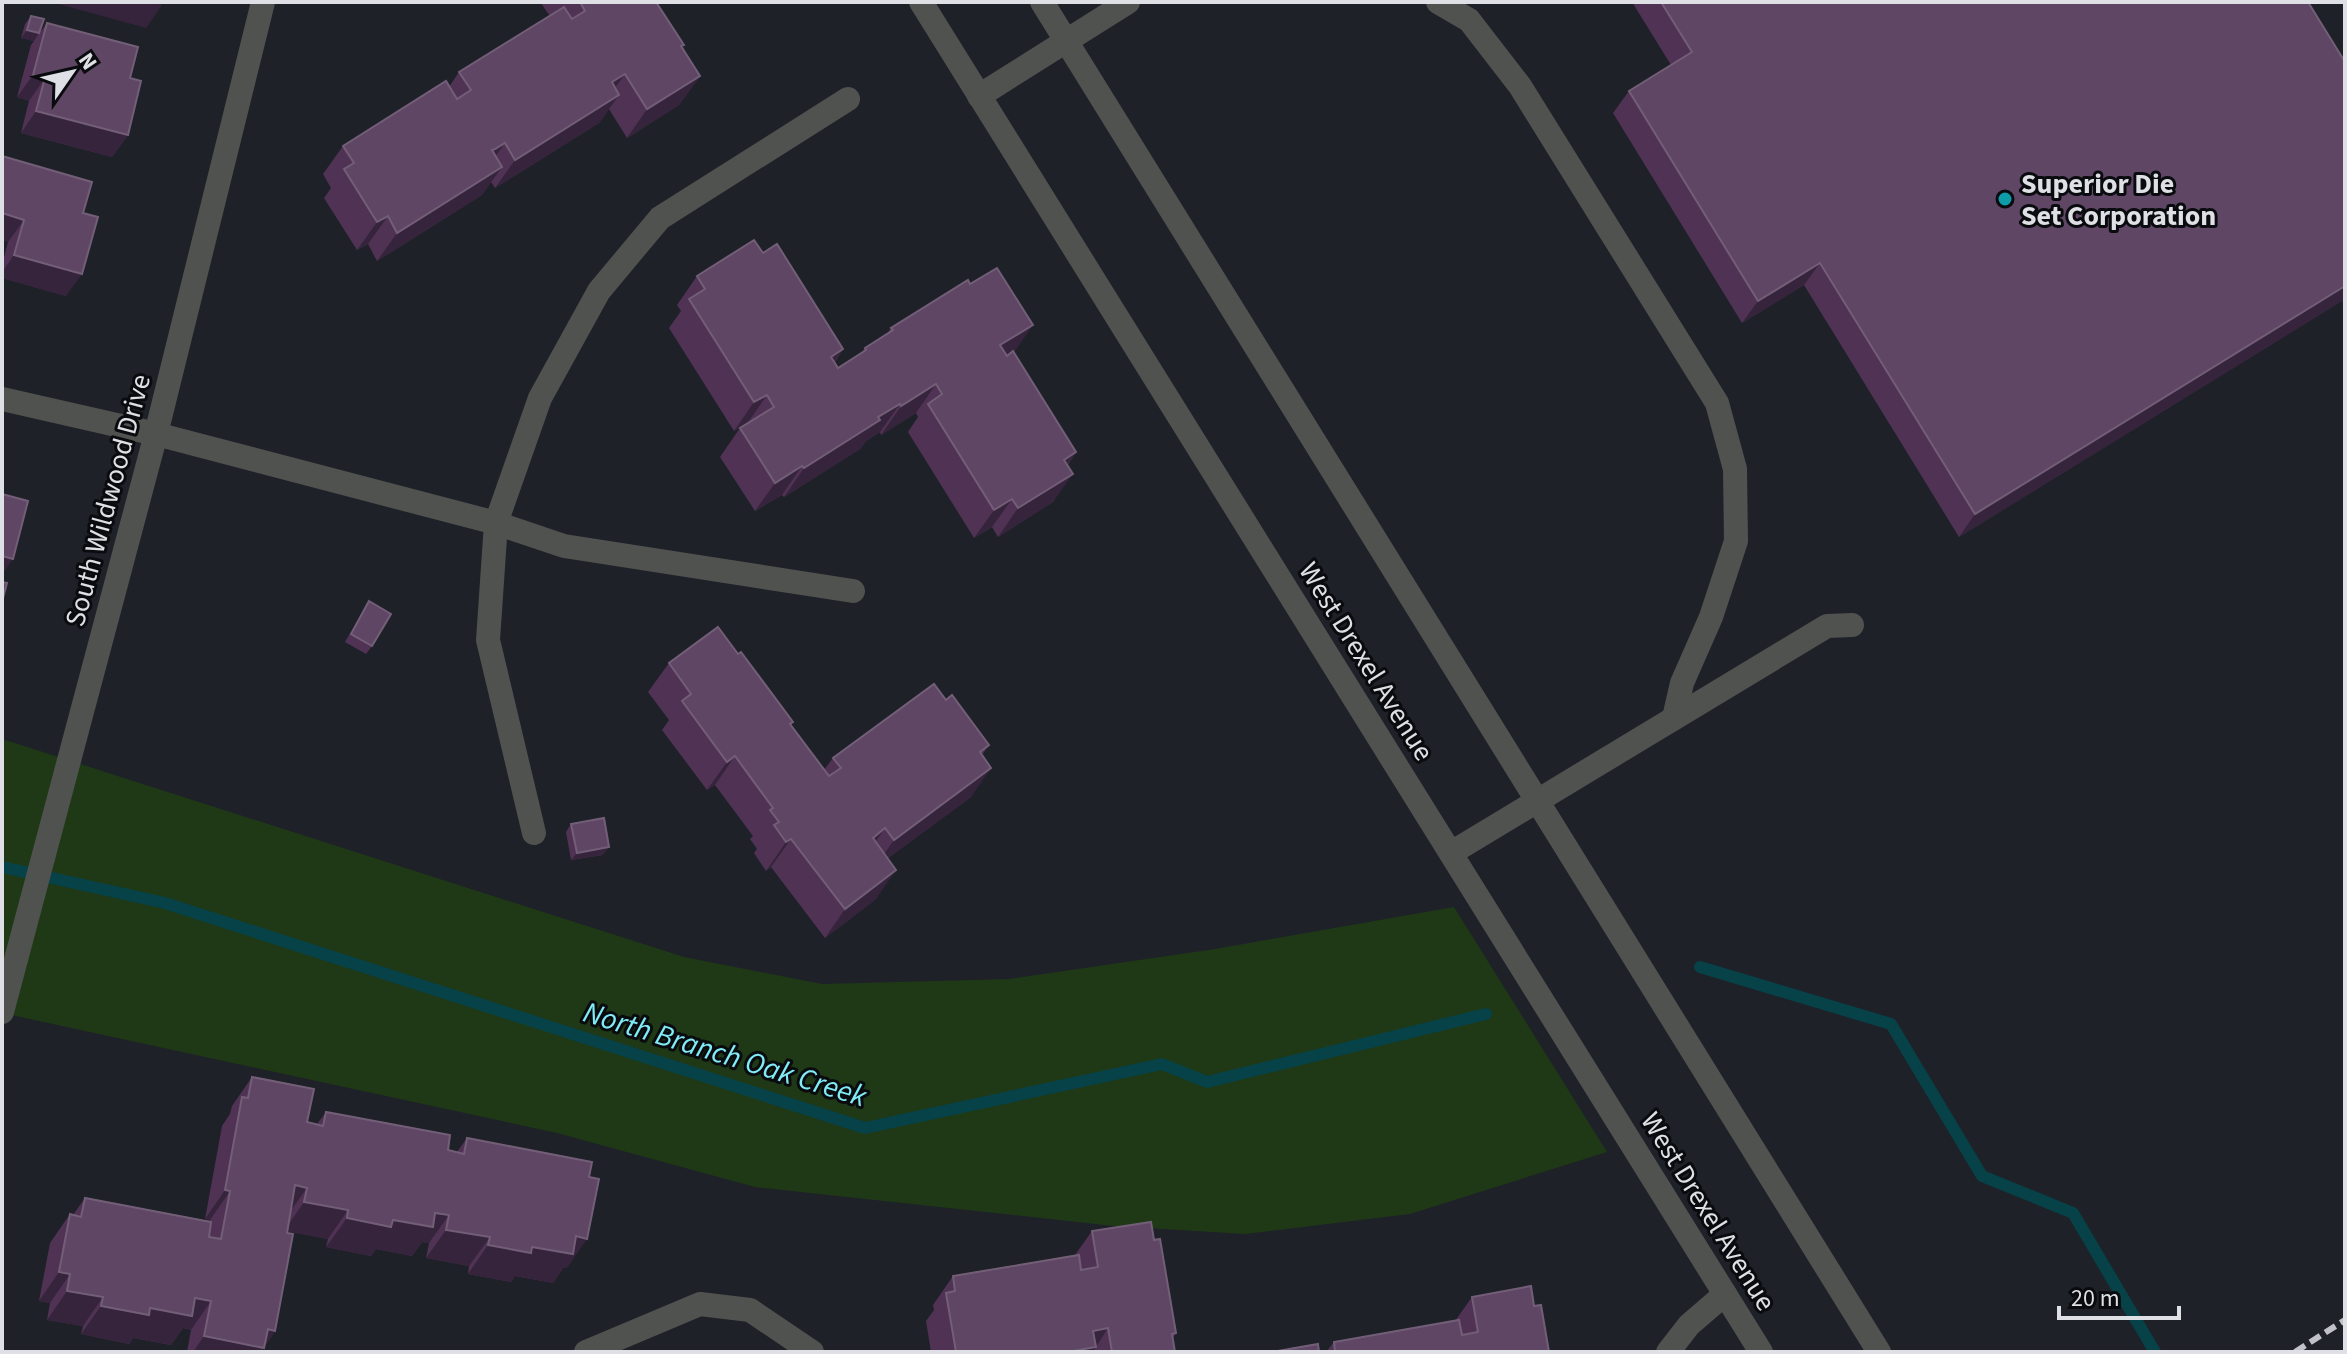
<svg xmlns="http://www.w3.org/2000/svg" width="2347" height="1354" viewBox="0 0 2347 1354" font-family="'Source Sans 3',sans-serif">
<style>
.green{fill:#1f3917}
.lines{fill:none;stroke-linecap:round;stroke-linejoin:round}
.stream{stroke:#064247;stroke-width:12}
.minor{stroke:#50524f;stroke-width:24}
.rail{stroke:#c0c2c7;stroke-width:6;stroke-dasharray:12 6;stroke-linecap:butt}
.wall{fill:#503354}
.shaded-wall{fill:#35243c}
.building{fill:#5f4664;stroke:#735e78;stroke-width:2}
.culture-dot{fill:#0f9aa8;stroke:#090b0e;stroke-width:3}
.labels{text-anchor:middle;stroke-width:6;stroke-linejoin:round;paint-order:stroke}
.poi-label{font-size:28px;font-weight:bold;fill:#dee0e5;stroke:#090b0e;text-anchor:start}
.street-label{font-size:28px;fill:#dee0e5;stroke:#090b0e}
.water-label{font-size:30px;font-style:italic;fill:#80ecf6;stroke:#090b0e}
</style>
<rect width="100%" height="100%" fill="#1e2128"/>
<!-- green -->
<path class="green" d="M 2,739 L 684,957 L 822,984 L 1010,979 L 1215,949 L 1454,907 L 1607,1152 L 1410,1214 L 1245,1234 L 1114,1226 L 755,1187 L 557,1133 L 2,1013 Z"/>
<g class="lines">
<!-- stream -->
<g class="stream">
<path d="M 2,867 L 165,903 L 865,1128 L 1162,1064 L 1207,1082 L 1486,1014"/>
<path d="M 1700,967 L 1891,1024 L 1982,1176 L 2073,1213 L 2155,1352"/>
</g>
<!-- minor -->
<g class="minor">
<path d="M 921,2 L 1761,1352"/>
<path d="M 1042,2 L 1879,1352"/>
<path d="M 1438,2 L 1469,20 L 1520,86 L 1717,403 L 1735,469 L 1736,541 L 1711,617 L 1682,683 L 1674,718"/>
<path d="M 979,96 L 1128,2"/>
<path d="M 2,399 L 156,434 L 496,523 L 564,546 L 853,591"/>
<path d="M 534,833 L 488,640 L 496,523 L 540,398 L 599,291 L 660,218 L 848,99"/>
<path d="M 1451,853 L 1827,626 L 1852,625"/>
<path d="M 2,1012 L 156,434 L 263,2"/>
<path d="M 586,1352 L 700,1304 L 750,1310 L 812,1352"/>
<path d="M 1668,1352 L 1689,1325 L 1725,1294"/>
</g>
<!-- rail -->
<path class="rail" d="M 2295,1352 L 2345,1320"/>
</g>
<!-- wall -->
<g class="wall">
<path d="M 540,2 L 656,2 L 700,76 L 679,105 L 627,138 L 609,109 L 599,123 L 495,188 L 491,182 L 482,195 L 377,261 L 368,244 L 357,250 L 324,198 L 331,188 L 323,174 L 343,146 L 449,87 L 459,72 L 550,16 Z"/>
<path d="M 1632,2 L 2308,2 L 2345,62 L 2345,299 L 1959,537 L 1804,285 L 1742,323 L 1613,113 L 1629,91 L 1671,65 Z"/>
<path d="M 31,16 L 41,31 L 47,23 L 130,78 L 128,135 L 112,157 L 21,133 L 29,101 L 17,97 L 31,45 L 34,41 L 21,38 L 25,24 Z"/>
<path d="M 2,156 L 83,213 L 66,296 L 2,278 L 2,265 L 8,242 L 2,240 Z"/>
<path d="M 763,253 L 843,349 L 835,362 L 838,368 L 860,354 L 865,348 L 887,334 L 891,328 L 1014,352 L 1076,452 L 1068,465 L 1053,502 L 998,537 L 992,527 L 974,538 L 908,432 L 918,417 L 916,413 L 881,435 L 880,432 L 866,441 L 860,449 L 784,497 L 782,495 L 755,511 L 720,457 L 740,428 L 747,424 L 734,431 L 669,328 L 681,311 L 677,305 L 697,276 Z"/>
<path d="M 369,601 L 372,646 L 366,654 L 345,642 Z"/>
<path d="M 738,654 L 793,722 L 791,725 L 824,770 L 833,758 L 946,700 L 989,745 L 982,755 L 971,797 L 888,858 L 876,899 L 825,938 L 771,867 L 766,871 L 754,853 L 757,849 L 750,839 L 753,836 L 715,785 L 707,790 L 662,730 L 669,720 L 648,692 L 669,663 Z"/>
<path d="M 571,824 L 603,855 L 571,860 L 566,832 Z"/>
<path d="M 252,1077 L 307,1122 L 317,1124 L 326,1112 L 457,1152 L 467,1138 L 567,1268 L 564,1267 L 553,1283 L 515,1276 L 511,1282 L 468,1274 L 469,1266 L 426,1258 L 429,1243 L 422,1242 L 412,1256 L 376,1249 L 371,1256 L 326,1247 L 328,1239 L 287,1231 L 275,1331 L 261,1352 L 187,1352 L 191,1330 L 183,1328 L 171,1345 L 133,1338 L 129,1344 L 81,1334 L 83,1326 L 47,1320 L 50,1303 L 39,1301 L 50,1243 L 70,1214 L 73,1215 L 85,1198 L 210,1221 L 210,1220 L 205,1219 L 222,1126 L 230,1114 L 232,1106 Z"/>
<path d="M 1092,1231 L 1154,1240 L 1176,1333 L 1173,1338 L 1175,1352 L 931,1352 L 926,1321 L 934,1310 L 933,1305 L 953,1276 L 1075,1255 Z"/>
<path d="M 1472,1297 L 1534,1306 L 1549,1352 L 1326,1352 L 1334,1342 L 1455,1321 Z"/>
</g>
<!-- shaded-wall -->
<g class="shaded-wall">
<path d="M 51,2 L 150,2 L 162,5 L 146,28 Z"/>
<path d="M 27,30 L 39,33 L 34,41 L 21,38 Z"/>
<path d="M 625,74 L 605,102 L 612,82 Z"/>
<path d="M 33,75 L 45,78 L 29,101 L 17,97 Z"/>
<path d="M 700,76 L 679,105 L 627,138 L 647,109 Z"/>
<path d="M 619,95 L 599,123 L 495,188 L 515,160 Z"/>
<path d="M 36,111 L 128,135 L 112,157 L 21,133 Z"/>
<path d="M 505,143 L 485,171 L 492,150 Z"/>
<path d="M 502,167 L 482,195 L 377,261 L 397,233 Z"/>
<path d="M 2,213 L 24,220 L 8,242 L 2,240 Z"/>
<path d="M 388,216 L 368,244 L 357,250 L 377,222 Z"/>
<path d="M 14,255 L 82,274 L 66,296 L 2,278 L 2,272 Z"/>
<path d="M 1820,263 L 1804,285 L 1742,323 L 1758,301 Z"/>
<path d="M 2345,286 L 2345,299 L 1959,537 L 1975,514 Z"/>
<path d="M 1033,325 L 1013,354 L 980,374 L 1000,345 Z"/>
<path d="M 843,349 L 823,378 L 831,357 Z"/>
<path d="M 936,384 L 916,413 L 881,435 L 901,406 Z"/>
<path d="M 767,395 L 747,424 L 734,431 L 754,402 Z"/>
<path d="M 900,404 L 880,432 L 866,441 L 860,449 L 784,497 L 804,468 Z"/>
<path d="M 1076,452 L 1056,481 L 1064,460 Z"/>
<path d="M 802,466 L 782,495 L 755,511 L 775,483 Z"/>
<path d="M 1073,474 L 1053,502 L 998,537 L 1018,508 Z"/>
<path d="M 1012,499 L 992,527 L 974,538 L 994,510 Z"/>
<path d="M 2,556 L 13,559 L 2,575 Z"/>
<path d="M 735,756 L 715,785 L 707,790 L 727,762 Z"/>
<path d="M 991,768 L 971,797 L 874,868 L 894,840 Z"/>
<path d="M 885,828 L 865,857 L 873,838 Z"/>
<path d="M 791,839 L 771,867 L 766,871 L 786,842 Z"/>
<path d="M 609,847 L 603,855 L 571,860 L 577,853 Z"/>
<path d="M 896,870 L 876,899 L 825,938 L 845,909 Z"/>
<path d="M 295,1185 L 307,1188 L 287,1216 Z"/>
<path d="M 225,1190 L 230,1191 L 210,1220 L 205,1219 Z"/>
<path d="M 304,1202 L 348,1210 L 328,1239 L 284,1231 Z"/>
<path d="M 435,1213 L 449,1215 L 429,1243 L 422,1242 L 412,1256 L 376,1249 L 371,1256 L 326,1247 L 347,1218 L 393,1220 Z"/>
<path d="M 446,1230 L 490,1237 L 469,1266 L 426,1258 Z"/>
<path d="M 576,1236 L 587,1239 L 567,1268 L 564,1267 L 553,1283 L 515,1276 L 511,1282 L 468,1274 L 488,1245 Z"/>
<path d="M 59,1272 L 70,1274 L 50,1303 L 39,1301 Z"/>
<path d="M 67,1291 L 103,1297 L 83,1326 L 47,1320 Z"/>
<path d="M 195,1298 L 211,1301 L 191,1330 L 183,1328 L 171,1345 L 133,1338 L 129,1344 L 81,1334 L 101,1306 Z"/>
<path d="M 1108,1328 L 1093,1352 L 1068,1352 L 1093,1331 Z"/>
<path d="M 268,1329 L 275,1331 L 261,1352 L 193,1352 L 204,1336 Z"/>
</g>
<!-- building -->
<g class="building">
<path d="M 580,2 L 656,2 L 684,45 L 681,46 L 700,76 L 647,109 L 625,74 L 612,82 L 619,95 L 515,160 L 505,143 L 495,149 L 492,150 L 502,167 L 397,233 L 388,216 L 377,222 L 344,169 L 354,163 L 343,146 L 446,81 L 457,99 L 471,90 L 459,72 L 564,7 L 572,19 L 585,11 Z"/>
<path d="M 1661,2 L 2308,2 L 2345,62 L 2345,286 L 1975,514 L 1820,263 L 1758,301 L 1629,91 L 1692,52 Z"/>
<path d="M 31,16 L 44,19 L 39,33 L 27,30 Z"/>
<path d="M 47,23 L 138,47 L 130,78 L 141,81 L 128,135 L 36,111 L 45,78 L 33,75 Z"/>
<path d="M 2,156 L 92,182 L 83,213 L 98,217 L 82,274 L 14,255 L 24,220 L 2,213 Z"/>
<path d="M 754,240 L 763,253 L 777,244 L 843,349 L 831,357 L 838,368 L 866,350 L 865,348 L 893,330 L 891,328 L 968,280 L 970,284 L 997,268 L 1033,325 L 1000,345 L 1007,356 L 1013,351 L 1076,452 L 1064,460 L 1073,474 L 1018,508 L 1012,499 L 994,510 L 928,404 L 942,394 L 936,384 L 901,406 L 900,404 L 878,417 L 880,420 L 804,468 L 802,466 L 775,483 L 740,428 L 774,407 L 767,395 L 754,402 L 689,299 L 705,289 L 697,276 Z"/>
<path d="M 2,494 L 28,501 L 13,559 L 2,556 Z"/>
<path d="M 2,582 L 7,583 L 2,602 Z"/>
<path d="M 369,601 L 391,614 L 372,646 L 351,634 Z"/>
<path d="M 718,627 L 738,654 L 741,652 L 793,722 L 790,724 L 829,776 L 841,768 L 833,758 L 934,684 L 946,700 L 952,695 L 989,745 L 980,752 L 991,768 L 894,840 L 885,828 L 873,838 L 896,870 L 845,909 L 791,839 L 786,842 L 774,825 L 779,822 L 770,810 L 773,808 L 735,756 L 727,762 L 682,701 L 691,694 L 669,663 Z"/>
<path d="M 604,818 L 609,847 L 577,853 L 571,824 Z"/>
<path d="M 252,1077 L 314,1089 L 307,1122 L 323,1126 L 326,1112 L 450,1135 L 448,1150 L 464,1154 L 467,1138 L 592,1162 L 589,1177 L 599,1179 L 587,1239 L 576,1236 L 573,1254 L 532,1247 L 531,1253 L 488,1245 L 490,1237 L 446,1230 L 449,1215 L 435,1213 L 433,1227 L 393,1220 L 391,1227 L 347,1218 L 348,1210 L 304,1202 L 307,1188 L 295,1185 L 287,1233 L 293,1234 L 275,1331 L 268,1329 L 264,1348 L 204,1336 L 211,1301 L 195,1298 L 192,1316 L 150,1308 L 149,1315 L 101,1306 L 103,1297 L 67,1291 L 70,1274 L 59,1272 L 70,1214 L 81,1217 L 85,1198 L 211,1222 L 209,1237 L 221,1239 L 230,1191 L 225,1190 L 242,1097 L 248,1098 Z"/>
<path d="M 1151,1222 L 1154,1240 L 1160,1239 L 1176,1333 L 1172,1334 L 1175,1352 L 1112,1352 L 1108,1328 L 1093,1331 L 1096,1347 L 1068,1352 L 967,1352 L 967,1351 L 956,1352 L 946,1293 L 955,1291 L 953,1276 L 1079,1255 L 1081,1270 L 1098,1267 L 1092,1231 Z"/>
<path d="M 1531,1286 L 1534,1306 L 1541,1305 L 1549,1352 L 1335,1352 L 1334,1342 L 1459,1320 L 1462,1335 L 1478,1332 L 1472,1297 Z"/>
<path d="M 1318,1344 L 1319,1352 L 1272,1352 Z"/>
</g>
<!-- markers -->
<circle class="culture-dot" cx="2005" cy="199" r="8"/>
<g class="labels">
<!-- poi labels -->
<g class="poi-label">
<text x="2021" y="193">Superior Die<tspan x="2021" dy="32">Set Corporation</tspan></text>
</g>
<!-- street labels -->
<g class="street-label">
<text transform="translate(107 500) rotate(-75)" y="10">South Wildwood Drive</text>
<text transform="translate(1367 661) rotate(58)" y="10">West Drexel Avenue</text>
<text transform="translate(1709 1211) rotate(58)" y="10">West Drexel Avenue</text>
</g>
<!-- water labels -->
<g class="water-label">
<text transform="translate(725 1054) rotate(17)" y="10">North Branch Oak Creek</text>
</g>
</g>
<!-- border -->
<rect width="2347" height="1354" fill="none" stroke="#dee0e5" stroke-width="8"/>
<!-- north arrow -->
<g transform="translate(72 72) rotate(56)" stroke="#090b0e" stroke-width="6" paint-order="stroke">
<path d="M0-6L14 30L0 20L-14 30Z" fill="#dee0e5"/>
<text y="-12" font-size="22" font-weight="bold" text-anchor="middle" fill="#dee0e5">N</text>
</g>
<!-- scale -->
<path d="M2059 1306v12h120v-12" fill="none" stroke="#dee0e5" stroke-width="4"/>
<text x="2071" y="1306" font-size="24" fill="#dee0e5" stroke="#090b0e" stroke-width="6" paint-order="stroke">20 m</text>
</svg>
